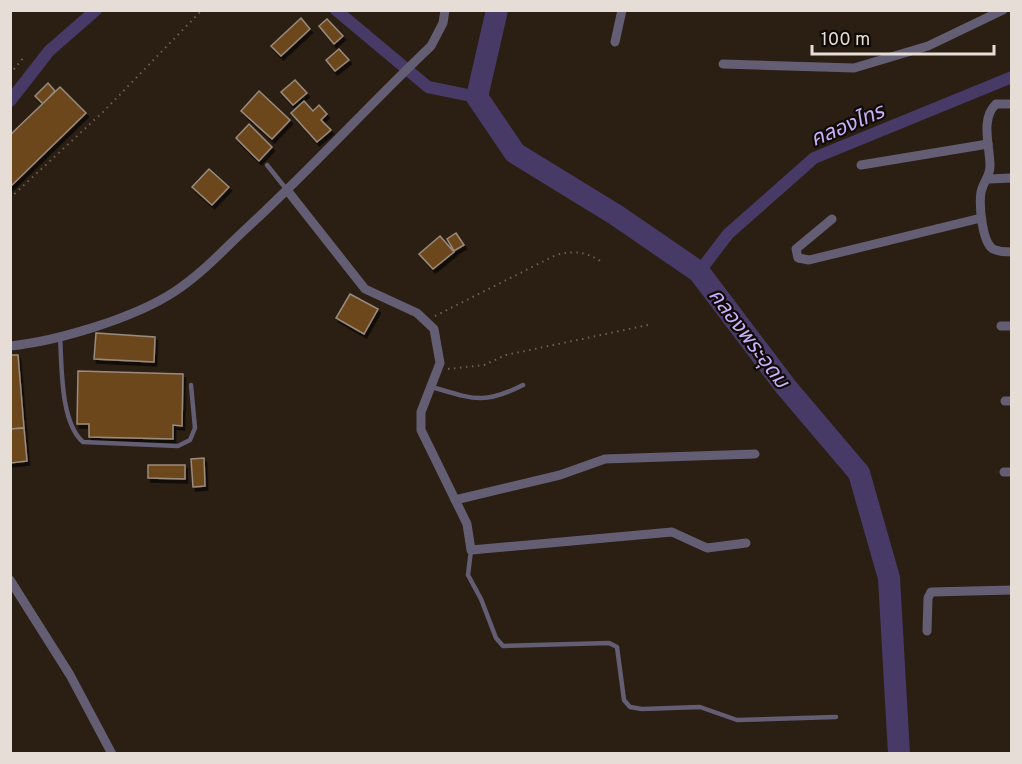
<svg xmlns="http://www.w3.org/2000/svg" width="1022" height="764" viewBox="0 0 1022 764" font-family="Overpass,'Noto Sans Thai',sans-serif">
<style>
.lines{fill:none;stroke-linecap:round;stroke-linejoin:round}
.canal{stroke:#483a67;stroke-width:12}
.river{stroke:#483a67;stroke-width:22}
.building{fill:#6d471e;stroke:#9a8b7d;stroke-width:1.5;filter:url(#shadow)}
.path{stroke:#6b6055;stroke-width:2;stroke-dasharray:1.5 4.5;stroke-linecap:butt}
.service{stroke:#635e73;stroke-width:4.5}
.minor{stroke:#635e73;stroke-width:9}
.labels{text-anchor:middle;stroke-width:4.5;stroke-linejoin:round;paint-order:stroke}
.water-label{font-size:21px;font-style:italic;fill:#c7b1fc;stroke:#0f0a06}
</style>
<defs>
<filter id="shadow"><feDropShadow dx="2.5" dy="4" stdDeviation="0" flood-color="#0009"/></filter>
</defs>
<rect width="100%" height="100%" fill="#2b1f13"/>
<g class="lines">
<!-- canal -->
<g class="canal">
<path d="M 336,10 L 428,87 L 477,97"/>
<path d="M 10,101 L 49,51 L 96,10"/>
<path d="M 699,272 L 728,234 L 814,158 L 1012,77"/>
</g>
<!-- river -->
<path class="river" d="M 497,10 L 477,97 L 515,153 L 616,215 L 699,272 L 786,387 L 859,473 L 889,578 L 899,754"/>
</g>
<!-- building -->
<g class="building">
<path d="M 301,18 L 310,29 L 281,56 L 271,46 Z"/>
<path d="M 327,19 L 343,36 L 334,44 L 319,26 Z"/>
<path d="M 339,49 L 349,60 L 335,71 L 326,60 Z"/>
<path d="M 295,80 L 307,93 L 293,105 L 281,92 Z"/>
<path d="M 48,83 L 55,91 L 43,104 L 35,96 Z"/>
<path d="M 60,87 L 86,113 L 10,187 L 10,135 Z"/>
<path d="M 259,91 L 290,120 L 272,139 L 241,111 Z"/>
<path d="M 304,101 L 313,111 L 319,105 L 327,114 L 321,120 L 331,130 L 317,142 L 291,113 Z"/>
<path d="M 249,124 L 272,147 L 259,161 L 236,138 Z"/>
<path d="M 209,169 L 229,187 L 212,205 L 192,187 Z"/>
<path d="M 456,233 L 464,245 L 454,251 L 447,239 Z"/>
<path d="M 440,236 L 454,252 L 433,269 L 419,254 Z"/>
<path d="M 350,294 L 378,309 L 364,334 L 336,318 Z"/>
<path d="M 96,333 L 155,337 L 154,362 L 94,359 Z"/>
<path d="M 10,355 L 18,355 L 24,428 L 10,429 Z"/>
<path d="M 78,371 L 183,374 L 182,426 L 173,425 L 173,439 L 89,437 L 89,424 L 77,424 Z"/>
<path d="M 24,428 L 27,461 L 10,463 L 10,429 Z"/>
<path d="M 204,458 L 205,486 L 193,487 L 191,459 Z"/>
<path d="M 148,465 L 185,465 L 185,479 L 148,478 Z"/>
</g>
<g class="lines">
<!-- path -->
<g class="path">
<path d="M 10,74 L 24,57"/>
<path d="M 10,198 L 103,112 L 202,10"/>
<path d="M 435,316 L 556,255 C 575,250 586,252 602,262"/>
<path d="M 448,369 L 484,365 L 506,355 L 648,325"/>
</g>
<!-- service -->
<g class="service">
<path d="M 267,165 L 287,190"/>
<path d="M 60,337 C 62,366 60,422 83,442 L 178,446 L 190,440 L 195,428 L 191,385"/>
<path d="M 432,387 C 473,399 484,405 523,385"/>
<path d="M 471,550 L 468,575 L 481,599 L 496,638 L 503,646 L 609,643 L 617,647 L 624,700 L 630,707 L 642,709 L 700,707 L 737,720 L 836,717"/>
</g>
<!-- minor -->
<g class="minor">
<path d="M 615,42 L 622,10"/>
<path d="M 723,64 L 854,68 L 928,46 L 1003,10"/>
<path d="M 1012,104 L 996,104 C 980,119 990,146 990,166 C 990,177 983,182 981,192 C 979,205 982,242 993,249 C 999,252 1005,252 1012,252"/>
<path d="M 861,165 L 988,144"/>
<path d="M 989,179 L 1012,178"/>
<path d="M 287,190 L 365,289 L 417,313 L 434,329 L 440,363 L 421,412 L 421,430 L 467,524 L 471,550 L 672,532 L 707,548 L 746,543"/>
<path d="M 832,219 L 796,249 L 798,258 L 809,260 L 981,218"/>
<path d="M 1001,326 L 1012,326"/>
<path d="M 10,346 C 58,341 134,318 174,292 C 202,274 225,248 249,226 C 312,168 369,105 431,46 L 443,23 L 445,10"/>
<path d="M 1005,401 L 1012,401"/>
<path d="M 1004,472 L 1012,472"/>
<path d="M 455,500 L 560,475 L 605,459 L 755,454"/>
<path d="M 10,580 L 70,675 L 112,754"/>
<path d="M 927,631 L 928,598 L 931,592 L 1012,590"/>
</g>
</g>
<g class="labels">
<!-- water labels -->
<g class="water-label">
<text transform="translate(847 125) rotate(-23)" y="7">คลองไทร</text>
<text transform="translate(749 338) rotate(53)" y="7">คลองพระอุดม</text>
</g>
</g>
<!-- border -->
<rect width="1022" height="764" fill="none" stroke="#e6ded6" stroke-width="24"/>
<!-- scale -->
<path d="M812 45v9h182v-9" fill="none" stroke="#e6ded6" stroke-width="3"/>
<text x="821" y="45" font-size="18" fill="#e6ded6" stroke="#0f0a06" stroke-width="4.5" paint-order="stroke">100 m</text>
</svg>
